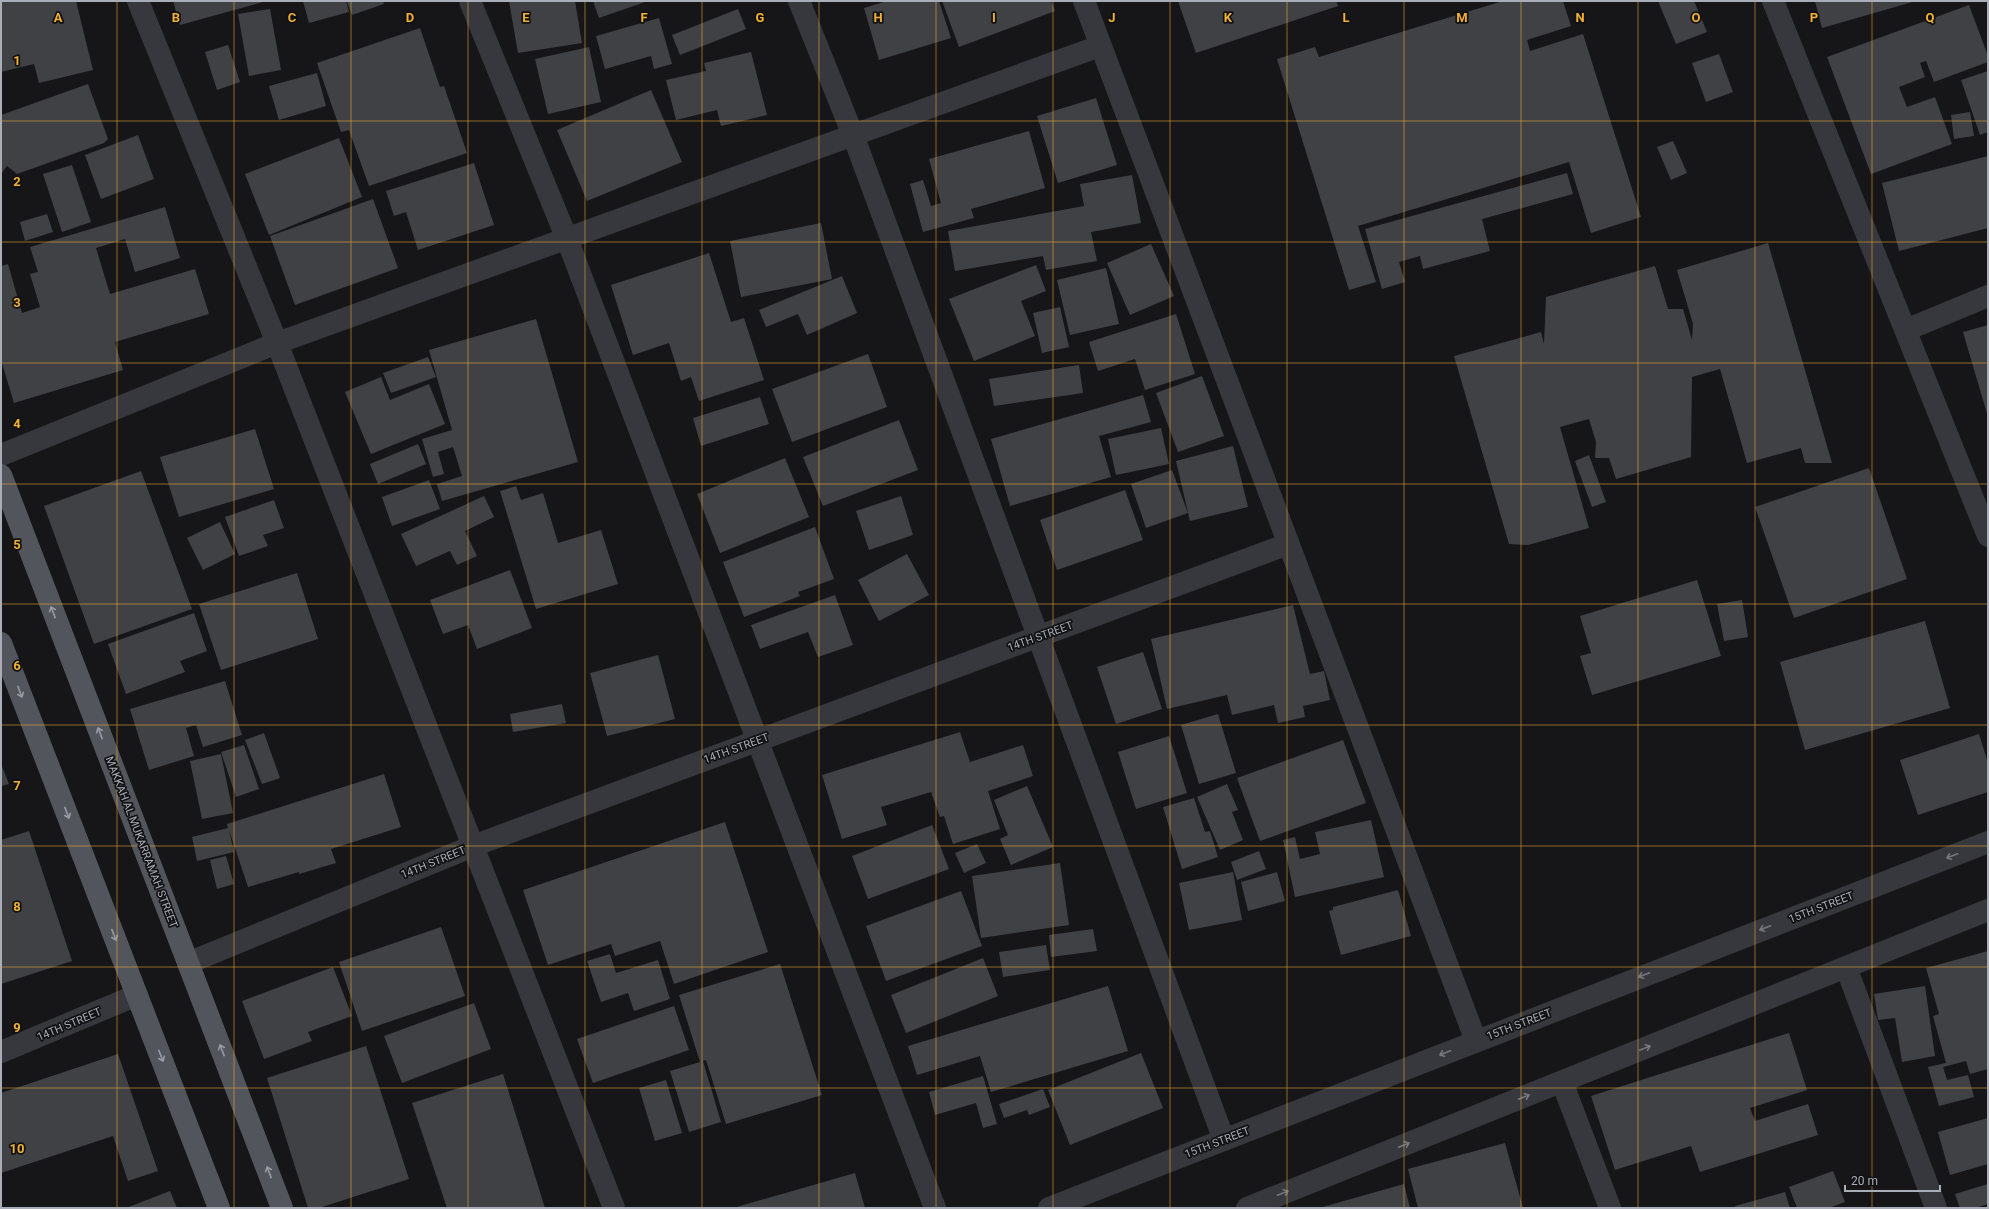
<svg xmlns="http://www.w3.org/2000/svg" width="1989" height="1209" viewBox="0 0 1989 1209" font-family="Roboto,sans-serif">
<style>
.building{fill:#404145}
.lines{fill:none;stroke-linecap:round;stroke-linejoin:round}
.minor{stroke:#37383d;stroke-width:22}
.major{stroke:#53555c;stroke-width:22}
.oneway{stroke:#979ba6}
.oneway2{stroke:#757881}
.grid{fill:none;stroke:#f2b134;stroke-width:1;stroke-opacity:0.55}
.labels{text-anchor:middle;stroke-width:3.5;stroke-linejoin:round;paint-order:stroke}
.street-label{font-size:11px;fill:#a8adb8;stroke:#111113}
.grid-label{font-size:13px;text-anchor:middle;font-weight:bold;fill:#f2b134;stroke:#111113;stroke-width:3.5;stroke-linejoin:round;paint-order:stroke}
</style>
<rect width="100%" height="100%" fill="#161618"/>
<!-- building -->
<g class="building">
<path d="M 1,1 L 76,1 L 93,70 L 39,83 L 34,64 L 1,72 Z"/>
<path d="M 173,1 L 267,1 L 180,25 Z"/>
<path d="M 303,1 L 346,1 L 349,12 L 309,23 Z"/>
<path d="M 383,1 L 384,4 L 352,15 L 347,2 Z"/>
<path d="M 509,1 L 575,1 L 582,43 L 518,53 Z"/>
<path d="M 593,1 L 648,1 L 599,18 Z"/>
<path d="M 887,1 L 939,1 L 951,38 L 879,60 L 864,8 Z"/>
<path d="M 942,1 L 1051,1 L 1055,11 L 959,47 Z"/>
<path d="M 1178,1 L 1336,1 L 1338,6 L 1196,53 Z"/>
<path d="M 1503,1 L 1563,1 L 1571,26 L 1527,40 L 1530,51 L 1583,34 L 1641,217 L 1591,233 L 1569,162 L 1358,226 L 1376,282 L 1349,290 L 1277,59 L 1315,47 L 1319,57 Z"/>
<path d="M 1658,1 L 1694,1 L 1707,32 L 1676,44 Z"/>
<path d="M 1815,1 L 1916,1 L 1822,28 Z"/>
<path d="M 1969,5 L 1988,56 L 1988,62 L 1934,82 L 1926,61 L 1920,63 L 1925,77 L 1899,87 L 1907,107 L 1935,97 L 1952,144 L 1871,174 L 1827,57 Z"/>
<path d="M 270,9 L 281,70 L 249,76 L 238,14 Z"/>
<path d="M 738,9 L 746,29 L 680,55 L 672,35 Z"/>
<path d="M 659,18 L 672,64 L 654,69 L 651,56 L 605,69 L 596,36 Z"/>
<path d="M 420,28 L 440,87 L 444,86 L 467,153 L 369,186 L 349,130 L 341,132 L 317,63 Z"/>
<path d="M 228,45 L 240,82 L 217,90 L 205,52 Z"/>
<path d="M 589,47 L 601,102 L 548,114 L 535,59 Z"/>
<path d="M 751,52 L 767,115 L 721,126 L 717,110 L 676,120 L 666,80 L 706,71 L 704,63 Z"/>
<path d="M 1719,54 L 1733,92 L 1706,102 L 1692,63 Z"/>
<path d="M 1988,71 L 1988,132 L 1980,135 L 1961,80 Z"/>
<path d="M 317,73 L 326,106 L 279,120 L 269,86 Z"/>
<path d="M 88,84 L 108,139 L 104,143 L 17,174 L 7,166 L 1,174 L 1,115 Z"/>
<path d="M 651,90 L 682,162 L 587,201 L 557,130 Z"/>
<path d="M 1096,98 L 1117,165 L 1058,183 L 1037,116 Z"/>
<path d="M 1970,112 L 1974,136 L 1954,139 L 1951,115 Z"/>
<path d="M 1029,131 L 1045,188 L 971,209 L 974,218 L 923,232 L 910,184 L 923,180 L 931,206 L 941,203 L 929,159 Z"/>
<path d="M 138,135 L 154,179 L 101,199 L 85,155 Z"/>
<path d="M 339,138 L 362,197 L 269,235 L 245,174 Z"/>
<path d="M 1673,141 L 1687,173 L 1671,180 L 1657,147 Z"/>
<path d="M 1988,156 L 1988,228 L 1899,251 L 1882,183 Z"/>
<path d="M 474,163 L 494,225 L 418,250 L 406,212 L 394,216 L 386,191 Z"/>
<path d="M 72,165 L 91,222 L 62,232 L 43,174 Z"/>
<path d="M 1567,173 L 1573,194 L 1482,219 L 1490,251 L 1423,269 L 1420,256 L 1399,262 L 1405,282 L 1382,289 L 1365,229 Z"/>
<path d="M 1132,175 L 1141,223 L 1091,232 L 1097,261 L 1046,270 L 1043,256 L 955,271 L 948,231 L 1084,206 L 1080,184 Z"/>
<path d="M 373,199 L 398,268 L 295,305 L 270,236 Z"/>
<path d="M 165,207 L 180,258 L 135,272 L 125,239 L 96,248 L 110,294 L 195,269 L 209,314 L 115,342 L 123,370 L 14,403 L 1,360 L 1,266 L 8,264 L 22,313 L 40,307 L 30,274 L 38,272 L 30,247 Z"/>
<path d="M 47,214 L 53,232 L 25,241 L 20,222 Z"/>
<path d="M 821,223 L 832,279 L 741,297 L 730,241 Z"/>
<path d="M 1768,243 L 1832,463 L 1805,463 L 1801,448 L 1747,463 L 1720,369 L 1692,377 L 1691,457 L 1616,479 L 1609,458 L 1595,458 L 1596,442 L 1589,419 L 1560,427 L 1589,528 L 1528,545 L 1509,544 L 1454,356 L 1541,332 L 1544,344 L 1546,297 L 1655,266 L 1668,309 L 1683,309 L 1692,340 L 1693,324 L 1677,270 Z"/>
<path d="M 1151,244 L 1174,296 L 1130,315 L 1107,263 Z"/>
<path d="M 709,253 L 731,322 L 744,318 L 764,380 L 699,401 L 691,377 L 681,381 L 669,343 L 633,355 L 611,285 Z"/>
<path d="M 1036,265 L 1046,291 L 1021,301 L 1035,336 L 974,361 L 949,299 Z"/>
<path d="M 1106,268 L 1119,324 L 1070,335 L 1057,280 Z"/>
<path d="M 842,276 L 857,313 L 807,335 L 798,314 L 766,327 L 759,310 Z"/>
<path d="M 1060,307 L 1069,347 L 1042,353 L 1033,313 Z"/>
<path d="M 1176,314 L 1195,374 L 1145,390 L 1135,359 L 1098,371 L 1089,342 Z"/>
<path d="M 536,319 L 578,462 L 442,501 L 437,484 L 462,476 L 453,447 L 438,452 L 444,474 L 433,477 L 422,439 L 452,430 L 429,350 Z"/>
<path d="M 1988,325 L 1988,417 L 1963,332 Z"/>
<path d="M 868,354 L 887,407 L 792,442 L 772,389 Z"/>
<path d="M 428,357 L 436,377 L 391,393 L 383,373 Z"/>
<path d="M 1079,365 L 1083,393 L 994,406 L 989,379 Z"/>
<path d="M 1202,376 L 1224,436 L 1178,452 L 1156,393 Z"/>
<path d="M 381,377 L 390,400 L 429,384 L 445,424 L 371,454 L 345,392 Z"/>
<path d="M 1143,395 L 1151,422 L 1099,436 L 1111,477 L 1010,506 L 991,439 Z"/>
<path d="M 760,397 L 769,424 L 701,446 L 693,418 Z"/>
<path d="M 899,420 L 918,470 L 823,506 L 803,457 Z"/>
<path d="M 1161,428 L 1169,464 L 1116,475 L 1108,439 Z"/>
<path d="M 255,429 L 274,489 L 179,517 L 160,457 Z"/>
<path d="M 418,444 L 426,464 L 378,484 L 370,464 Z"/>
<path d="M 1233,446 L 1248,507 L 1190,521 L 1176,461 Z"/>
<path d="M 1589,455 L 1606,502 L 1592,507 L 1575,461 Z"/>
<path d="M 785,458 L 809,517 L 720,553 L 697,494 Z"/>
<path d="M 1869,468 L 1907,579 L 1794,618 L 1755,507 Z"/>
<path d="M 1172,470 L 1188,513 L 1146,528 L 1131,484 Z"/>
<path d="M 141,471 L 192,609 L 94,644 L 44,506 Z"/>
<path d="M 429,480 L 440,509 L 392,526 L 382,497 Z"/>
<path d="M 516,486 L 521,500 L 543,493 L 558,543 L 601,530 L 618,584 L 536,609 L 500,491 Z"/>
<path d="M 1125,490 L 1143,540 L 1057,570 L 1040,520 Z"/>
<path d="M 484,496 L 494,517 L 465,531 L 477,556 L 457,565 L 450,551 L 416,566 L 401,534 Z"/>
<path d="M 901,496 L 913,535 L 869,550 L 856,511 Z"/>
<path d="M 274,500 L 284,528 L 263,535 L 268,546 L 239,556 L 225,517 Z"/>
<path d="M 220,522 L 235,554 L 203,570 L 187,538 Z"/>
<path d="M 815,527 L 834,579 L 798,592 L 800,596 L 744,617 L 723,562 Z"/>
<path d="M 907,554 L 929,595 L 879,621 L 858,580 Z"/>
<path d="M 510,570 L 532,628 L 477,649 L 468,625 L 443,634 L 430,600 Z"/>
<path d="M 297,573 L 318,639 L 221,670 L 199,604 Z"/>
<path d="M 1697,580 L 1721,656 L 1592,695 L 1580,656 L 1591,653 L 1580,616 Z"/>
<path d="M 835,595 L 853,645 L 818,657 L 808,632 L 760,649 L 751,625 Z"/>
<path d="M 1742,600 L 1748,637 L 1724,641 L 1717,604 Z"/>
<path d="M 1293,605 L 1310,674 L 1324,671 L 1330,700 L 1303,706 L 1305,717 L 1278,723 L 1274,705 L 1232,715 L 1227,695 L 1167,709 L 1151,639 Z"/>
<path d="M 194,613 L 207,651 L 180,661 L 185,672 L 126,694 L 108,644 Z"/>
<path d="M 1925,621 L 1950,708 L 1805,750 L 1780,662 Z"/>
<path d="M 1143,652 L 1162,709 L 1116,724 L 1097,667 Z"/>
<path d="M 658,655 L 675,719 L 607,736 L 590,673 Z"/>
<path d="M 225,681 L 242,735 L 203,747 L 196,725 L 186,728 L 194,756 L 149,770 L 130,709 Z"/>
<path d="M 562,704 L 566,723 L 513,732 L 510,714 Z"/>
<path d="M 1218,714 L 1236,773 L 1199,784 L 1181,725 Z"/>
<path d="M 960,732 L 970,762 L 1023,745 L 1033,776 L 988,791 L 1000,829 L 953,844 L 944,816 L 940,817 L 931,792 L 881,807 L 887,825 L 842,839 L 822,775 Z"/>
<path d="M 264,733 L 280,778 L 262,784 L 245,740 Z"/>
<path d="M 1979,734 L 1988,763 L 1988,792 L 1918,815 L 1900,760 Z"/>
<path d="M 1169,736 L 1187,793 L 1136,809 L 1118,752 Z"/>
<path d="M 1343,740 L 1366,803 L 1260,841 L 1237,778 Z"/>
<path d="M 244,745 L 259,789 L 236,797 L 221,752 Z"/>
<path d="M 221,754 L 233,813 L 202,819 L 190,761 Z"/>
<path d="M 1,764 L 9,784 L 1,786 Z"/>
<path d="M 384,774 L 401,827 L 331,849 L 336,863 L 299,874 L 299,872 L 248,887 L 229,830 L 234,852 L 197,861 L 192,837 L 228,828 L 227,824 Z"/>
<path d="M 1227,784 L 1238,810 L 1232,812 L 1243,840 L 1220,850 L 1197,797 Z"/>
<path d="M 1027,786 L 1053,847 L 1011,865 L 1000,839 L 1008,835 L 994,800 Z"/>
<path d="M 1194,798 L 1205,832 L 1210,831 L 1218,857 L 1182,869 L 1163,807 Z"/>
<path d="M 1371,820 L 1384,877 L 1295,897 L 1283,840 L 1295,837 L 1300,859 L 1320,854 L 1315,832 Z"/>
<path d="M 725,822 L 768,952 L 674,984 L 660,941 L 615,956 L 611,944 L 548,965 L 523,890 Z"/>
<path d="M 932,825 L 949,869 L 868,899 L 852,856 Z"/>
<path d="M 29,831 L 72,961 L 1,984 L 1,840 Z"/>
<path d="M 977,844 L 986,863 L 964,873 L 955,853 Z"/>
<path d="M 1259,851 L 1266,869 L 1237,880 L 1231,862 Z"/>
<path d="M 226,856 L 234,884 L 217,889 L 210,860 Z"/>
<path d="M 1060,863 L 1069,925 L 981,938 L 972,876 Z"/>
<path d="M 1233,872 L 1242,920 L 1189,930 L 1179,883 Z"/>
<path d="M 1277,872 L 1285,901 L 1248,911 L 1241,882 Z"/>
<path d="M 1398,890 L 1411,936 L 1341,955 L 1329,911 L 1333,910 L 1333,907 Z"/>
<path d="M 961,891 L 982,946 L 886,981 L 866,926 Z"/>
<path d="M 441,927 L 465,996 L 362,1031 L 339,962 Z"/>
<path d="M 1093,929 L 1097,951 L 1051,957 L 1049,935 Z"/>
<path d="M 1046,945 L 1050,970 L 1003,977 L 999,952 Z"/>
<path d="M 1988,951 L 1988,1069 L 1970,1074 L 1966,1061 L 1943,1067 L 1947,1080 L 1968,1075 L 1974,1097 L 1939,1106 L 1928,1067 L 1946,1063 L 1933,1016 L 1939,1014 L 1926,968 Z"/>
<path d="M 610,954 L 616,973 L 658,960 L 670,999 L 634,1011 L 628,993 L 601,1002 L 587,961 Z"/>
<path d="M 983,958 L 998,996 L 906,1033 L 891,995 Z"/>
<path d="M 780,964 L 822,1095 L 726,1124 L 706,1060 L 703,1061 L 721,1122 L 689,1132 L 670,1071 L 700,1062 L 679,995 Z"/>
<path d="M 333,967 L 352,1016 L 308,1032 L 312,1041 L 264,1059 L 242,1001 Z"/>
<path d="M 1108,986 L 1128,1051 L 991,1092 L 980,1056 L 917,1075 L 908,1046 Z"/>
<path d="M 1925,986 L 1935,1056 L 1902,1062 L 1895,1018 L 1878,1020 L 1874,994 Z"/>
<path d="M 474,1003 L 491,1049 L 402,1083 L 384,1036 Z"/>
<path d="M 674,1006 L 689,1050 L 593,1083 L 577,1039 Z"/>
<path d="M 1789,1033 L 1807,1090 L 1750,1108 L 1755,1121 L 1808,1104 L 1818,1135 L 1700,1172 L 1691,1146 L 1615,1170 L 1591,1096 Z"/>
<path d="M 366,1046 L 409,1179 L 319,1208 L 308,1208 L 267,1078 Z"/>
<path d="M 1141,1053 L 1163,1108 L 1070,1145 L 1048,1090 Z"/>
<path d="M 118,1054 L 158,1171 L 128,1181 L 113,1136 L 1,1173 L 1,1093 Z"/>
<path d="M 503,1074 L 545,1208 L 447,1208 L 412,1103 Z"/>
<path d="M 983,1076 L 997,1124 L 983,1128 L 976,1103 L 935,1115 L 929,1092 Z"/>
<path d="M 666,1080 L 682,1133 L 655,1141 L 639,1088 Z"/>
<path d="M 1043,1089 L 1050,1107 L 1029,1115 L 1027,1110 L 1004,1118 L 999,1104 Z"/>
<path d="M 1988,1118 L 1988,1164 L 1950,1175 L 1938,1132 Z"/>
<path d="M 1505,1143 L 1523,1208 L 1418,1208 L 1408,1169 Z"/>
<path d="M 1833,1171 L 1845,1202 L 1829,1208 L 1797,1208 L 1789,1187 Z"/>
<path d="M 855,1173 L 865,1208 L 733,1208 Z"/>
<path d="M 1404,1184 L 1410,1208 L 1319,1208 Z"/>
<path d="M 1988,1184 L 1988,1204 L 1975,1208 L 1960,1208 L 1955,1194 Z"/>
<path d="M 170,1191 L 177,1208 L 126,1208 Z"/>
<path d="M 1785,1192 L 1790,1208 L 1736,1208 L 1735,1206 Z"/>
</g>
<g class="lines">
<!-- minor -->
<g class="minor">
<path d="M 138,1 L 277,343 L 614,1208"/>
<path d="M 470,1 L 567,239 L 935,1208"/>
<path d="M 799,1 L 853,135 L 1224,1140"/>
<path d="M 1084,1 L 1476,1041"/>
<path d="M 1773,1 L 1988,536"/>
<path d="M 1906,330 L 1988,296"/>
<path d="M 1,455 L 277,343 L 1100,46"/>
<path d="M 188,963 L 473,846 L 1288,544"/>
<path d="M 1846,967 L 1936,1208"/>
<path d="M 1,1052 L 137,995"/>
<path d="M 1562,1082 L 1610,1208"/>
<path d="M 1049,1208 L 1988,842"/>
<path d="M 1247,1208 L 1988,910"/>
</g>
<!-- major -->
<g class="major">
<path d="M 1,475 L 282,1208"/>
<path d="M 1,643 L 219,1208"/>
</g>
</g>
<!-- one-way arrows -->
<defs><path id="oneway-shaft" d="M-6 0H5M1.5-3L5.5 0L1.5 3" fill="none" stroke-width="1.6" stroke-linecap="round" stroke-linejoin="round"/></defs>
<g class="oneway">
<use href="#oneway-shaft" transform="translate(53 612) rotate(-111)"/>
<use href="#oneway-shaft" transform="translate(20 692) rotate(69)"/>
<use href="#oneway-shaft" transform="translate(100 733) rotate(-111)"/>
<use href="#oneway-shaft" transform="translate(67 813) rotate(69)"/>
<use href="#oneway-shaft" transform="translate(114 935) rotate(69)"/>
<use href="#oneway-shaft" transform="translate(222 1050) rotate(-111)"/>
<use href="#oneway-shaft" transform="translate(161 1056) rotate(69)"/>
<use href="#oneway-shaft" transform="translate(269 1172) rotate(-111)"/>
</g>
<g class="oneway2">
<use href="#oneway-shaft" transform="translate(1952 856) rotate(159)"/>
<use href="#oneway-shaft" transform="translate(1765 928) rotate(159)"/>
<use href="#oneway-shaft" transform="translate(1644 975) rotate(159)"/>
<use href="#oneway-shaft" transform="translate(1645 1048) rotate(-22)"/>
<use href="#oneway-shaft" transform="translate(1445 1053) rotate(159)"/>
<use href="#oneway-shaft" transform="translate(1524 1097) rotate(-22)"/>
<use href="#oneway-shaft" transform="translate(1404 1145) rotate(-22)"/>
<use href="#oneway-shaft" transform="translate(1283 1193) rotate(-22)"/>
</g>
<!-- grid -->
<path class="grid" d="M 117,1 L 117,1208M 234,1 L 234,1208M 351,1 L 351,1208M 468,1 L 468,1208M 585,1 L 585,1208M 702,1 L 702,1208M 819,1 L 819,1208M 936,1 L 936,1208M 1053,1 L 1053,1208M 1170,1 L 1170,1208M 1287,1 L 1287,1208M 1404,1 L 1404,1208M 1521,1 L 1521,1208M 1638,1 L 1638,1208M 1755,1 L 1755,1208M 1872,1 L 1872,1208M 1,121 L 1988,121M 1,242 L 1988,242M 1,363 L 1988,363M 1,484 L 1988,484M 1,604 L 1988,604M 1,725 L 1988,725M 1,846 L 1988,846M 1,967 L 1988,967M 1,1088 L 1988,1088"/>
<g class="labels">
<!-- street labels -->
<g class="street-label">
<text transform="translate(1040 636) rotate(-20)" y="4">14TH STREET</text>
<text transform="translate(736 748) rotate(-20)" y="4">14TH STREET</text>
<text transform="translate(142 842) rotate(69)" y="4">MAKKAH AL MUKARRAMAH STREET</text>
<text transform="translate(433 862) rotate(-22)" y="4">14TH STREET</text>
<text transform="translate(1821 907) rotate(-21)" y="4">15TH STREET</text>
<text transform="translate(69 1024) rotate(-23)" y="4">14TH STREET</text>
<text transform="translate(1519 1024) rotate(-21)" y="4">15TH STREET</text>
<text transform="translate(1217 1142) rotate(-21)" y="4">15TH STREET</text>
</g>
</g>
<g class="grid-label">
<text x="58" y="22">A</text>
<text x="176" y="22">B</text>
<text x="292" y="22">C</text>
<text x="410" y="22">D</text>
<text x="526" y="22">E</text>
<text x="644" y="22">F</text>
<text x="760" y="22">G</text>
<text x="878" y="22">H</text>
<text x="994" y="22">I</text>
<text x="1112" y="22">J</text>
<text x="1228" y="22">K</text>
<text x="1346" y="22">L</text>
<text x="1462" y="22">M</text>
<text x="1580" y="22">N</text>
<text x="1696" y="22">O</text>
<text x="1814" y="22">P</text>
<text x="1930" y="22">Q</text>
<text x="17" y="65">1</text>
<text x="17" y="186">2</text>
<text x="17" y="307">3</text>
<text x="17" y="428">4</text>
<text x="17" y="549">5</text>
<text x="17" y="670">6</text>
<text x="17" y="790">7</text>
<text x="17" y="911">8</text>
<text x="17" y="1032">9</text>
<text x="17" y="1153">10</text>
</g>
<!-- border -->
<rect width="1989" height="1209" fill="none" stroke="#a8adb8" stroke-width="4"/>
<!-- scale -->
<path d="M1845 1185v6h95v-6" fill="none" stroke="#a8adb8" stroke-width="2"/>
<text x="1851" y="1185" font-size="12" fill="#a8adb8" stroke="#111113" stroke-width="3" paint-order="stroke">20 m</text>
</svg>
